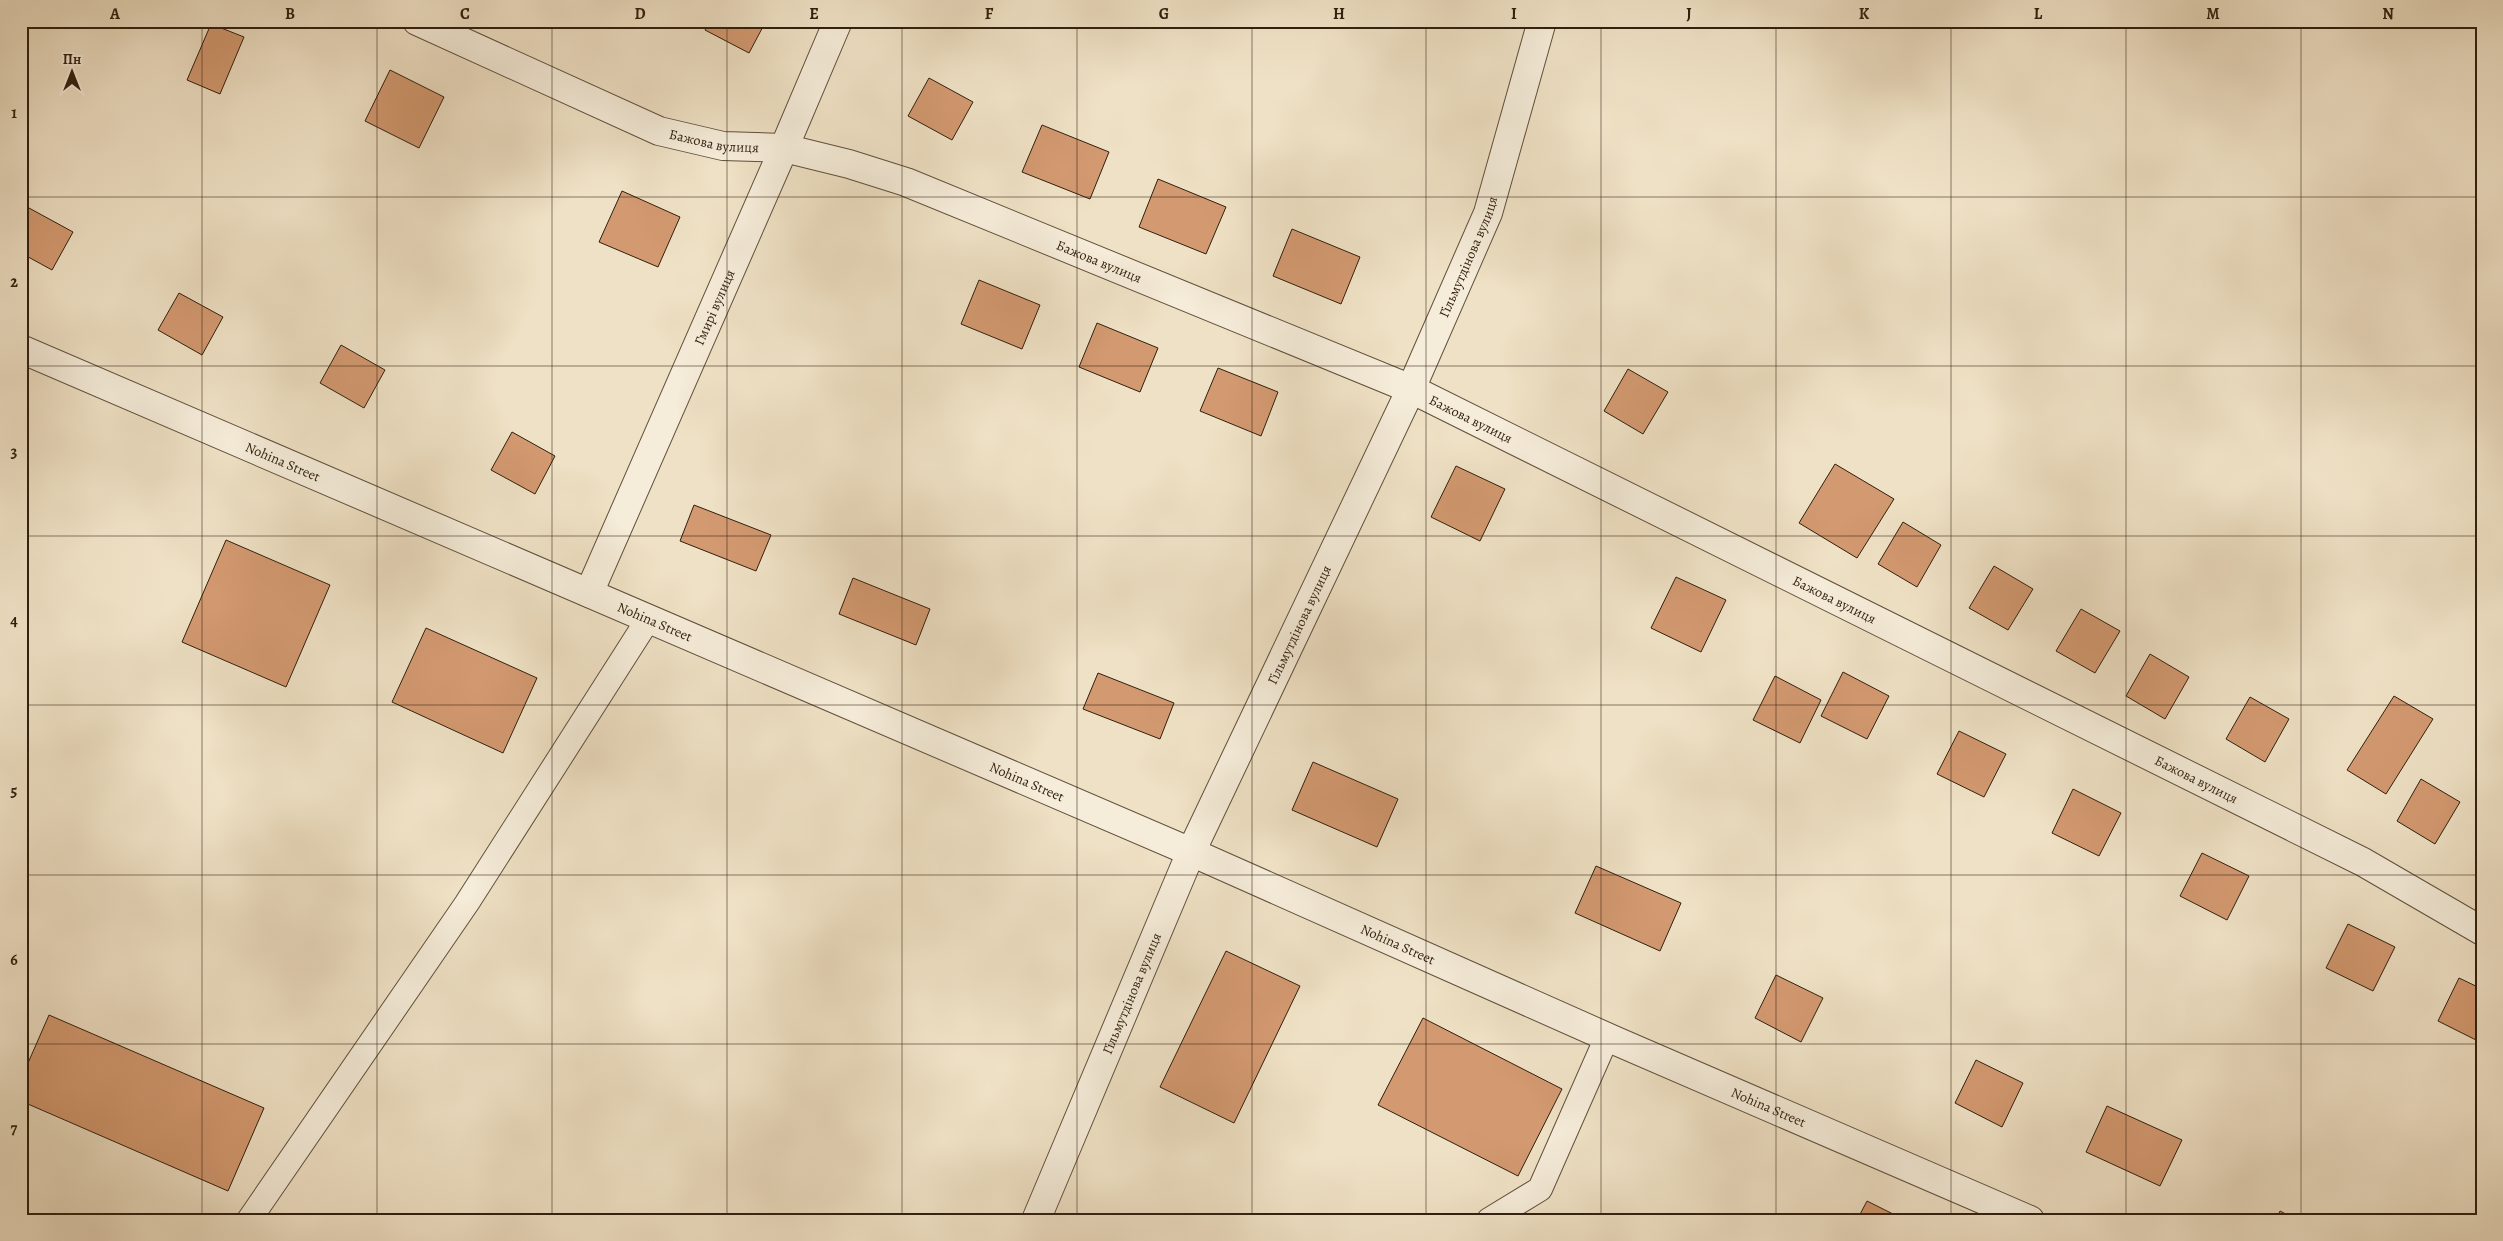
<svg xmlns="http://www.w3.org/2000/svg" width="2503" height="1241" viewBox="0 0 2503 1241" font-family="Alegreya,serif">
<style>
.building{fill:#d39970;stroke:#301f0e}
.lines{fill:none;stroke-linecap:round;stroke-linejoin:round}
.service-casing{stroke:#60503c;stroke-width:26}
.minor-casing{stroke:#60503c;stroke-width:30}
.service{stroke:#f5ecd9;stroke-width:24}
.minor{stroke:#f5ecd9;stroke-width:28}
.grid{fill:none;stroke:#301f0e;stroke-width:1;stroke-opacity:0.55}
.labels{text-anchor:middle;stroke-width:4;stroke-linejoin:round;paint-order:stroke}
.street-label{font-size:14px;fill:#301f0e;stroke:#f5ecd9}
.neatline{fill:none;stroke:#301f0e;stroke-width:2}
.grid-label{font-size:16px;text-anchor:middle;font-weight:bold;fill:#301f0e}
</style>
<rect width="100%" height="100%" fill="#efe1c5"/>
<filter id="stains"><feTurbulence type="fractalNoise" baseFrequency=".004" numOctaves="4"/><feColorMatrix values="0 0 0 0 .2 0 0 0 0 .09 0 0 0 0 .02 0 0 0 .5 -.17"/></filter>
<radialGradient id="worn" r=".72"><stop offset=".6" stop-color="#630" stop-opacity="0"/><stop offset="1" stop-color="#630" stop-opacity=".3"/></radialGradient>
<!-- building -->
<g class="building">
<path d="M 710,21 L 766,21 L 749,53 L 705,30 Z"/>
<path d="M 211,24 L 244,37 L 220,94 L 187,80 Z"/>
<path d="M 390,70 L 444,97 L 419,148 L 365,121 Z"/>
<path d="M 929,78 L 973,102 L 952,140 L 908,116 Z"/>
<path d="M 1042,125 L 1109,152 L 1090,199 L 1022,172 Z"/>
<path d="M 1158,179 L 1226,207 L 1206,254 L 1139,227 Z"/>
<path d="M 622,191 L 680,217 L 658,267 L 599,242 Z"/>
<path d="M 29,208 L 73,232 L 52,270 L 21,253 L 21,221 Z"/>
<path d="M 1292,229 L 1360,257 L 1341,304 L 1273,276 Z"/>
<path d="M 979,280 L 1040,305 L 1022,349 L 961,324 Z"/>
<path d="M 179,293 L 223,317 L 202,355 L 158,330 Z"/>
<path d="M 1097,323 L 1158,348 L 1140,392 L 1079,367 Z"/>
<path d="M 341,345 L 385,370 L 364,408 L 320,383 Z"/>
<path d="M 1218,368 L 1278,392 L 1261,436 L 1200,411 Z"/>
<path d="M 1628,369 L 1668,392 L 1643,434 L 1604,411 Z"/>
<path d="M 512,432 L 555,456 L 535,494 L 491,470 Z"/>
<path d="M 1835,464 L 1894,499 L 1857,558 L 1799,523 Z"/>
<path d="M 1456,466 L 1505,489 L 1480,541 L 1431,517 Z"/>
<path d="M 694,505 L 771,535 L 756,571 L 680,541 Z"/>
<path d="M 1903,522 L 1941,545 L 1917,587 L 1878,564 Z"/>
<path d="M 226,540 L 330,585 L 286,687 L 182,642 Z"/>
<path d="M 1994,566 L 2033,589 L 2008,630 L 1969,608 Z"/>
<path d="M 1676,577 L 1726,600 L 1701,652 L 1651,628 Z"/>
<path d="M 853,578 L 930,609 L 916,645 L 839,614 Z"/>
<path d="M 2081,609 L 2120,631 L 2095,673 L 2056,651 Z"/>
<path d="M 426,628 L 537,678 L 503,753 L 392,702 Z"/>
<path d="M 2150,654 L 2189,677 L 2165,719 L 2126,696 Z"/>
<path d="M 1843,672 L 1889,696 L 1867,739 L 1821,716 Z"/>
<path d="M 1098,673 L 1174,703 L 1160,739 L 1083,709 Z"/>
<path d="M 1775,676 L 1821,700 L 1800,743 L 1753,720 Z"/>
<path d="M 2394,696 L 2433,719 L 2386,794 L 2347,770 Z"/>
<path d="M 2250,697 L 2289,719 L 2265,762 L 2226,739 Z"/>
<path d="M 1959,731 L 2006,754 L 1984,797 L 1937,774 Z"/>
<path d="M 1313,762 L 1398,799 L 1377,847 L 1292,810 Z"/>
<path d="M 2421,779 L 2460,802 L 2435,844 L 2397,821 Z"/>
<path d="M 2073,789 L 2121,813 L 2099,856 L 2052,833 Z"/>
<path d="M 2202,853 L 2249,876 L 2227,920 L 2180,896 Z"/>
<path d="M 1596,866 L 1681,903 L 1660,951 L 1575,913 Z"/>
<path d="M 2348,924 L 2395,947 L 2373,991 L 2326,968 Z"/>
<path d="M 1226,951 L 1300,986 L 1234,1123 L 1160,1087 Z"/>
<path d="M 1776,975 L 1823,998 L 1801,1042 L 1755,1018 Z"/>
<path d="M 2459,978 L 2482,989 L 2482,1043 L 2438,1021 Z"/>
<path d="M 49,1015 L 264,1108 L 228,1191 L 21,1101 L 21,1079 Z"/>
<path d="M 1423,1018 L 1562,1089 L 1518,1176 L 1378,1105 Z"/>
<path d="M 1976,1060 L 2023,1083 L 2002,1127 L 1955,1103 Z"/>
<path d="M 2107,1106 L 2182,1140 L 2160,1186 L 2086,1152 Z"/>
<path d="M 1867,1201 L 1905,1220 L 1857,1220 Z"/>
<path d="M 2280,1211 L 2297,1220 L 2276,1220 Z"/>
</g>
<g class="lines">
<!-- service casing -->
<g class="service-casing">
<g id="service">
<path d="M 249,1220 L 467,903 L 649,618"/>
<path d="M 1489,1220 L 1540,1189 L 1607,1037"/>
</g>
</g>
<!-- minor casing -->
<g class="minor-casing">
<g id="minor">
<path id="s1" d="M 417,21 L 659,131 L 723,146 L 784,148 L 849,164 L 906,182 L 1411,389 L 2363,862 L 2482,931"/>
<path id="s2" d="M 21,349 L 1191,852 L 1616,1041 L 2030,1220"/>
<path id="s3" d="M 589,593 L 784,148 L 838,21"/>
<path id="s4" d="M 1036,1220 L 1191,852 L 1411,389 L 1488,213 L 1542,21"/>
</g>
</g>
<!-- service -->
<use href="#service" class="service"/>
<!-- minor -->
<use href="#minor" class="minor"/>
</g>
<!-- grid -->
<path class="grid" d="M 202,21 L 202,1220M 377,21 L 377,1220M 552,21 L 552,1220M 727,21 L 727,1220M 902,21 L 902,1220M 1077,21 L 1077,1220M 1252,21 L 1252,1220M 1426,21 L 1426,1220M 1601,21 L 1601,1220M 1776,21 L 1776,1220M 1951,21 L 1951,1220M 2126,21 L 2126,1220M 2301,21 L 2301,1220M 21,197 L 2482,197M 21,366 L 2482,366M 21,536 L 2482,536M 21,705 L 2482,705M 21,875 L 2482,875M 21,1044 L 2482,1044"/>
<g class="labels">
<!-- street labels -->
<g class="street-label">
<text dy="5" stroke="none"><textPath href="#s1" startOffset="322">Бажова вулиця</textPath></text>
<text dy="5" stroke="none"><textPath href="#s4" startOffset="1056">Гільмутдінова вулиця</textPath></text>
<text dy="5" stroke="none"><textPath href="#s1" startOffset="728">Бажова вулиця</textPath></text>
<text dy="5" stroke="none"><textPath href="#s3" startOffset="312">Гмирі вулиця</textPath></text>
<text dy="5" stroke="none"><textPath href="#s1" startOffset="1132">Бажова вулиця</textPath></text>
<text dy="5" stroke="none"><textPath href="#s2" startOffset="285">Nohina Street</textPath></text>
<text dy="5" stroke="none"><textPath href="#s1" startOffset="1538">Бажова вулиця</textPath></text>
<text dy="5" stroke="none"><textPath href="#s2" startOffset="690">Nohina Street</textPath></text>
<text dy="5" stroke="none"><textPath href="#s4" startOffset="651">Гільмутдінова вулиця</textPath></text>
<text dy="5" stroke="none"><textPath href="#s1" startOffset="1942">Бажова вулиця</textPath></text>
<text dy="5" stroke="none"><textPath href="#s2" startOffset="1095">Nohina Street</textPath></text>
<text dy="5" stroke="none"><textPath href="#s2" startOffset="1500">Nohina Street</textPath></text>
<text dy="5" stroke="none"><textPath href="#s4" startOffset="246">Гільмутдінова вулиця</textPath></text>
<text dy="5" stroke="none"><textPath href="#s2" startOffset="1905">Nohina Street</textPath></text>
</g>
</g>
<!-- margin -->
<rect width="2503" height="1241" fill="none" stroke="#efe1c5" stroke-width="55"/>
<!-- north arrow -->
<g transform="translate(72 72)" stroke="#f5ecd9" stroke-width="4" paint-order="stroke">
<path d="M0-4L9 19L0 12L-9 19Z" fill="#301f0e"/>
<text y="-8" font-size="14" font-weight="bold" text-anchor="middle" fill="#301f0e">Пн</text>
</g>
<rect x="28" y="28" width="2448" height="1186" class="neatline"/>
<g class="grid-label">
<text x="115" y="19">A</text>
<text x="290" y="19">B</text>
<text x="465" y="19">C</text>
<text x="640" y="19">D</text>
<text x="814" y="19">E</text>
<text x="989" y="19">F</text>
<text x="1164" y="19">G</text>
<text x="1339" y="19">H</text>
<text x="1514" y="19">I</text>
<text x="1689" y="19">J</text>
<text x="1864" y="19">K</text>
<text x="2038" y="19">L</text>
<text x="2213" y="19">M</text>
<text x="2388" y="19">N</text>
<text x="14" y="118">1</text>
<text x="14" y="287">2</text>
<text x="14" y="457">3</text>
<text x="14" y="626">4</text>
<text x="14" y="796">5</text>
<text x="14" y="965">6</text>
<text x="14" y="1134">7</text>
</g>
<rect width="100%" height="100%" filter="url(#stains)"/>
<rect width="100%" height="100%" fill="url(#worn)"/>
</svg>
